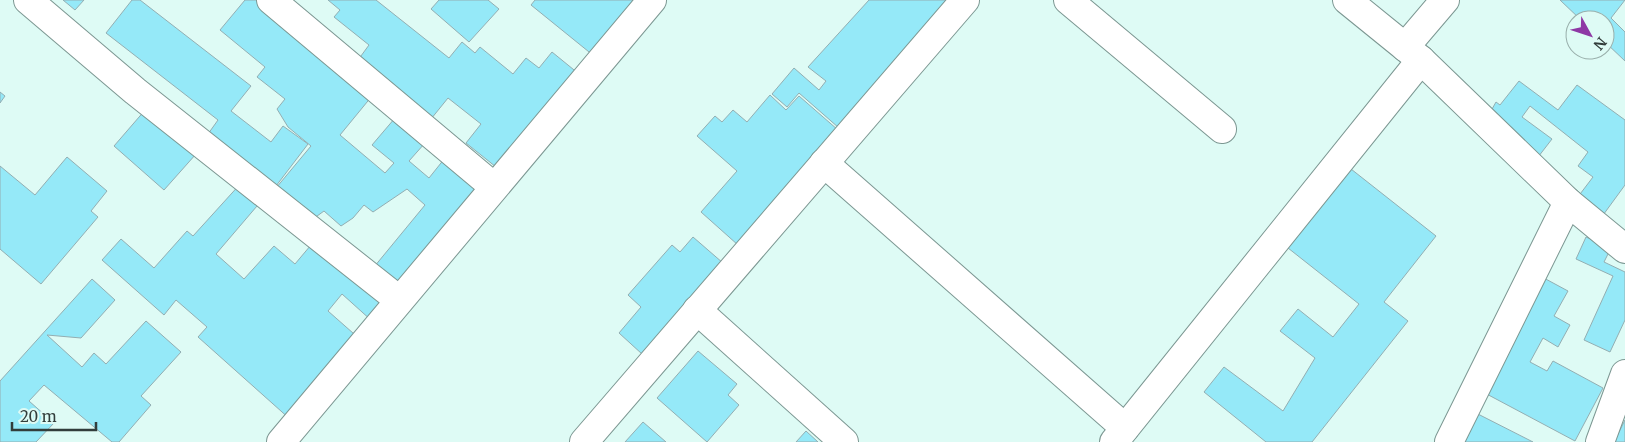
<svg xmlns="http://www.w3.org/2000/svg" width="1625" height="442" viewBox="0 0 1625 442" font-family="Merriweather,serif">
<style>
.building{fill:#95e9f8;stroke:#93aeb2}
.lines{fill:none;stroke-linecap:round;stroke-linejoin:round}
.minor-casing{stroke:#7c9792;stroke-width:30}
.minor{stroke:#fff;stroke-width:28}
</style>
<rect width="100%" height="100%" fill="#defbf5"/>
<!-- building -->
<g class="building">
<path d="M 63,0 L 84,0 L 75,10 Z"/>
<path d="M 132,0 L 140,0 L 251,86 L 231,111 L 271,142 L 283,126 L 308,144 L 276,186 L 208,134 L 218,120 L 106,33 Z"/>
<path d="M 245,0 L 256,0 L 372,96 L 340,135 L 385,173 L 394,163 L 372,145 L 395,118 L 425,143 L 409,161 L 429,178 L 449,153 L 489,186 L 399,288 L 374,267 L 425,205 L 407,189 L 373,212 L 364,205 L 353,218 L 341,226 L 324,211 L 313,219 L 276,188 L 311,146 L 288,127 L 277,109 L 285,99 L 257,77 L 265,67 L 220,30 Z"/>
<path d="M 328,0 L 376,0 L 449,58 L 462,42 L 475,53 L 480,47 L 513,74 L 526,58 L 539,68 L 552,52 L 579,74 L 501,171 L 466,143 L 481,124 L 448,98 L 431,119 L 358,60 L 369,45 L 334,17 L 340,10 Z"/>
<path d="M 439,0 L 488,0 L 499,9 L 469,42 L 431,9 Z"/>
<path d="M 535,0 L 641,0 L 594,56 L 531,5 Z"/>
<path d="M 869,0 L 948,0 L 839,128 L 799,93 L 787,107 L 772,94 L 794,68 L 819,90 L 826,81 L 808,67 Z"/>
<path d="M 1560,0 L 1625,0 L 1611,18 L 1625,32 L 1625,61 L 1605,42 L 1605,20 L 1581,20 Z"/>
<path d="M 1519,81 L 1558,110 L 1577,85 L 1625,120 L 1625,185 L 1598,222 L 1574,202 L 1593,177 L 1578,166 L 1588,152 L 1530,106 L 1522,117 L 1552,139 L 1535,161 L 1487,118 L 1496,102 L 1500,105 Z"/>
<path d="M 0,92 L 5,96 L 0,103 Z"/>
<path d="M 770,95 L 786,110 L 799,96 L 838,130 L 738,245 L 701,212 L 737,171 L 697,136 L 715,116 L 722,122 L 733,110 L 747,122 Z"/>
<path d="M 146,109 L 196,154 L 164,190 L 114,146 Z"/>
<path d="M 67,157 L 107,191 L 91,211 L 98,217 L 41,284 L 0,249 L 0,166 L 35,195 Z"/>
<path d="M 1351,169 L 1436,236 L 1384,302 L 1408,321 L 1312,442 L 1266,442 L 1204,392 L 1224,367 L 1283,411 L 1315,358 L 1280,331 L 1298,309 L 1333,337 L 1359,304 L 1288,248 Z"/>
<path d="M 242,182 L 263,199 L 216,254 L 244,279 L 274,246 L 295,264 L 316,239 L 388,301 L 372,321 L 342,294 L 328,311 L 362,341 L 291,420 L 198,337 L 207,327 L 176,300 L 164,315 L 102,260 L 121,239 L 154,268 L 187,231 L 193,236 Z"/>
<path d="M 693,237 L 723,263 L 642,354 L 619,333 L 641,307 L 628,295 L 672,245 L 680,252 Z"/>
<path d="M 1586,237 L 1611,248 L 1604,262 L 1625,272 L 1625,320 L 1610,352 L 1584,340 L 1613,276 L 1576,259 Z"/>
<path d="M 1542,277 L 1568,291 L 1554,316 L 1570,325 L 1558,347 L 1543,338 L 1530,362 L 1547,371 L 1553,361 L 1603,388 L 1575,441 L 1481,391 Z"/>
<path d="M 92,279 L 115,300 L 81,338 L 47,335 L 82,367 L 94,353 L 106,364 L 146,321 L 181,352 L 141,396 L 151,405 L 119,442 L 112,442 L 44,385 L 29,401 L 54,423 L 36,442 L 0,442 L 0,381 Z"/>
<path d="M 698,351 L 737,384 L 728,395 L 739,405 L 707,442 L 657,398 Z"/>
<path d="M 1470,410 L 1533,442 L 1454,442 Z"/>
<path d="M 1625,420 L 1625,442 L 1614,442 Z"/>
<path d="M 643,422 L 666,442 L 625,442 Z"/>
<path d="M 806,431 L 818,442 L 796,442 Z"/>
</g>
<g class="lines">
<!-- minor casing -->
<g class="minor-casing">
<g id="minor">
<path d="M 28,0 L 135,91 L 399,300"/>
<path d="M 271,0 L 494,187"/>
<path d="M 1068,0 L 1222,129"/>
<path d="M 1347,0 L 1421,60 L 1568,202 L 1625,249"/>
<path d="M 1405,47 L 1445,0"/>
<path d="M 824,163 L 1125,428"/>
<path d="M 697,310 L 844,442"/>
<path d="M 281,442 L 652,0"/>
<path d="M 584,442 L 965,0"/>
<path d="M 1114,442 L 1421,60"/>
<path d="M 1449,442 L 1568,202"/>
<path d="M 1600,442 L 1625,374"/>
</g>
</g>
<!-- minor -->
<use href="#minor" class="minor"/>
</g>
<!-- north arrow -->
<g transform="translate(1590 35) rotate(130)"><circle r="24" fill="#defbf5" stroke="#99afab"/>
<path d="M0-4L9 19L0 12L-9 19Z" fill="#8e38a5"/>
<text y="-8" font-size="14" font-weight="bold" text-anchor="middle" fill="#323d3b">N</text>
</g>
<!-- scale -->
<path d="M12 422v8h84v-8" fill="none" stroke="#323d3b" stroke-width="2.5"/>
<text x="20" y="422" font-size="15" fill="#323d3b" stroke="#defbf5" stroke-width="4" paint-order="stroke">20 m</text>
</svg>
